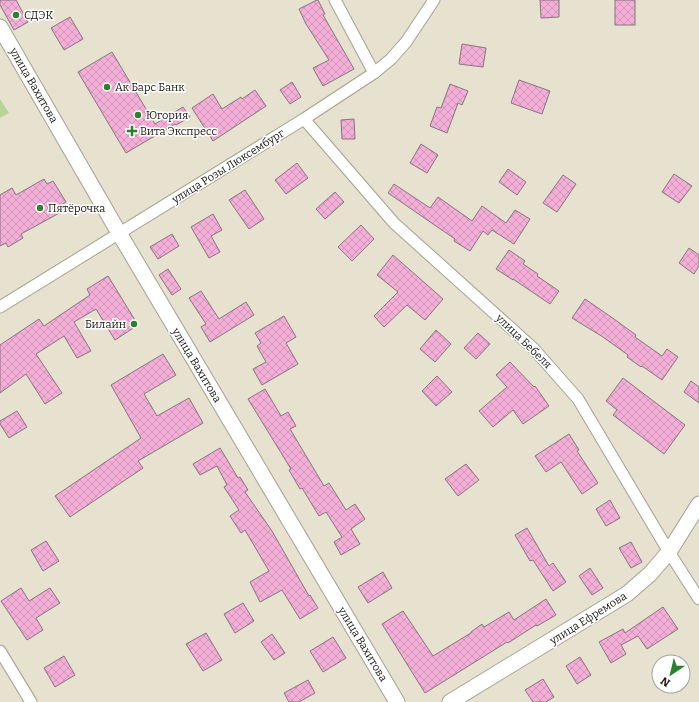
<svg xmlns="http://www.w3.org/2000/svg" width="699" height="702" viewBox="0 0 699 702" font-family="Bitter,serif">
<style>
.park{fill:#b6d597}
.building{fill:url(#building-cross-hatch);stroke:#86757f}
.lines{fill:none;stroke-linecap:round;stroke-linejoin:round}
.street-casing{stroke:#a5a08f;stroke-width:13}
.secondary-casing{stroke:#a5a08f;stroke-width:17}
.street{stroke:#fff;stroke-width:11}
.secondary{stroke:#fff;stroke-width:15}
.poi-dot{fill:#2b812f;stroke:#fff;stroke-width:1.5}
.labels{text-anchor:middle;stroke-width:3;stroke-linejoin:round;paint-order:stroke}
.poi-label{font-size:11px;fill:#1a1811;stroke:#fff;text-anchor:start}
.street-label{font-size:11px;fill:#1a1811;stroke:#fff}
</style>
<defs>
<pattern id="building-cross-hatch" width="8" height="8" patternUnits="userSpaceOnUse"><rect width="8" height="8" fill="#f3afd7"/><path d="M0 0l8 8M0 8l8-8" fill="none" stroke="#d096b8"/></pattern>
</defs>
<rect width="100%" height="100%" fill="#e7e1cf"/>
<!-- park -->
<path class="park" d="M 0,99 L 9,113 L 0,118 Z"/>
<!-- building -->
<g class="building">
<path d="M 0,0 L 16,0 L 28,22 L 14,30 L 0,5 Z"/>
<path d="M 317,0 L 318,0 L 325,14 L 323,15 L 354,69 L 323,86 L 313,68 L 329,60 L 306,24 L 299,9 Z"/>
<path d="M 540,0 L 559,0 L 559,17 L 541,18 Z"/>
<rect x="615" y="0" width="20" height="25"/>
<path d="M 70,17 L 83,39 L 64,50 L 51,28 Z"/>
<path d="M 462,44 L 486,48 L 483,67 L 459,64 Z"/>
<path d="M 112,52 L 155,124 L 183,107 L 190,117 L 176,125 L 175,124 L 126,153 L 78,72 Z"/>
<path d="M 519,80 L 550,91 L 542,114 L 511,103 Z"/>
<path d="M 292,82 L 301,97 L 290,104 L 280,90 Z"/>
<path d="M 450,84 L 468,91 L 462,105 L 458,103 L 447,133 L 430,126 L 437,107 L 441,108 Z"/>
<path d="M 255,90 L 266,106 L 213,141 L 192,108 L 213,94 L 222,109 L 241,97 L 242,99 Z"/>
<path d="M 354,119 L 355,139 L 342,139 L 341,120 Z"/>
<path d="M 421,144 L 438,155 L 427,173 L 410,163 Z"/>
<path d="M 297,163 L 308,178 L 286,194 L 275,180 Z"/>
<path d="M 508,169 L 526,182 L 517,195 L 499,182 Z"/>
<path d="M 674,174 L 692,186 L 679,203 L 662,192 Z"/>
<path d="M 563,175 L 576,184 L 557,212 L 543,203 Z"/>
<path d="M 44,179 L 47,184 L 53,181 L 66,202 L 60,206 L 63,211 L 21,234 L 23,238 L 8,247 L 6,243 L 0,246 L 0,195 L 12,188 L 16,195 Z"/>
<path d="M 394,184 L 430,208 L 438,197 L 472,221 L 482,206 L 506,223 L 515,210 L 530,219 L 514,244 L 492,230 L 488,235 L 483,231 L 470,251 L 454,241 L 455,239 L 388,193 Z"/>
<path d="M 245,190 L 264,219 L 249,229 L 229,200 Z"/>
<path d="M 335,192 L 344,202 L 325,219 L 316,209 Z"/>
<path d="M 213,214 L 222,230 L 211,236 L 220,252 L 209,258 L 191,227 Z"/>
<path d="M 361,225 L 374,239 L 352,261 L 338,247 Z"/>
<path d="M 172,234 L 179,246 L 158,259 L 150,247 Z"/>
<path d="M 689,248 L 699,255 L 699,266 L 694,274 L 679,263 Z"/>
<path d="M 509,250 L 525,261 L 523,264 L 538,274 L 537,276 L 559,291 L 550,304 L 513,279 L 513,280 L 496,269 Z"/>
<path d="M 393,255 L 443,299 L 425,320 L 407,305 L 384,327 L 374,316 L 398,292 L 377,275 Z"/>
<path d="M 168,269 L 181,289 L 172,295 L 159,275 Z"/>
<path d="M 108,276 L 138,325 L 115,340 L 96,309 L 74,322 L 91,351 L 77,358 L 64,336 L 36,354 L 62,393 L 45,404 L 26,374 L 0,393 L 0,345 L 39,319 L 44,326 L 90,295 L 87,289 Z"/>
<path d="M 201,291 L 219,319 L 246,302 L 254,315 L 210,342 L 201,327 L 206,324 L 189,298 Z"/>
<path d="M 585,299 L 614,319 L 636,335 L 635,337 L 662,356 L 667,349 L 678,357 L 662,380 L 642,366 L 641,367 L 627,357 L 628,355 L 603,337 L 572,318 Z"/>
<path d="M 284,316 L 296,337 L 286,343 L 298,364 L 262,385 L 253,369 L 266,362 L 257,346 L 261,343 L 255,333 Z"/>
<path d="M 436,330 L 451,344 L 435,362 L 420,349 Z"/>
<path d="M 478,333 L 490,344 L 476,359 L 464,348 Z"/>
<path d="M 163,354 L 176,375 L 144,394 L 157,416 L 189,398 L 203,423 L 138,461 L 143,468 L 70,517 L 55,496 L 141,438 L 111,385 Z"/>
<path d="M 510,362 L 534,387 L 535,386 L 549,406 L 523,424 L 513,410 L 493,427 L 479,411 L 507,387 L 496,375 Z"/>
<path d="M 437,376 L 452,392 L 436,406 L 422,391 Z"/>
<path d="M 623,378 L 685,425 L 664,454 L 613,415 L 617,410 L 606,401 Z"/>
<path d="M 691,381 L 699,387 L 699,403 L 684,392 Z"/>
<path d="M 265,389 L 281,416 L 288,412 L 296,426 L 290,429 L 324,486 L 329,483 L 346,510 L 355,504 L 365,519 L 351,529 L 360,544 L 341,555 L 334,542 L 342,537 L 326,512 L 319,516 L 302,488 L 300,489 L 289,470 L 291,469 L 248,399 Z"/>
<path d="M 17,411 L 27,427 L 9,438 L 0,424 L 0,421 Z"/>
<path d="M 569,434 L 579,450 L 577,451 L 598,483 L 582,494 L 561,462 L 546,472 L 535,456 Z"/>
<path d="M 220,448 L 238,478 L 240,477 L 248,490 L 245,492 L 272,531 L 309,596 L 310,595 L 318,608 L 300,619 L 282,590 L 260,602 L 250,582 L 269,571 L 245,530 L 241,533 L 230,516 L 239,510 L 224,487 L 227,485 L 217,466 L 200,475 L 193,464 Z"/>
<path d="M 466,464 L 479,480 L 458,496 L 445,479 Z"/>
<path d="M 610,500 L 620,518 L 606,526 L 596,509 Z"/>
<path d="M 527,528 L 549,566 L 553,563 L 566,582 L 553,591 L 533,560 L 530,561 L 515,535 Z"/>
<path d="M 46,541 L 59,561 L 43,571 L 31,550 Z"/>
<path d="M 631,542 L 642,562 L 631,568 L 619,548 Z"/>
<path d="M 590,568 L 603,588 L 592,595 L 579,576 Z"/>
<path d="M 383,572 L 392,588 L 368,603 L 358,587 Z"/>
<path d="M 21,588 L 29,601 L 50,588 L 60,603 L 36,618 L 43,630 L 27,640 L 1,601 Z"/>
<path d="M 546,599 L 556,615 L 537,626 L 536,625 L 508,643 L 507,642 L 425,693 L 382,624 L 403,611 L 433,656 L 471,633 L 471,632 L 482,624 L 484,627 L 509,612 L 514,620 Z"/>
<path d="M 243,603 L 254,621 L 235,633 L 224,614 Z"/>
<path d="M 663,607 L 678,629 L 647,649 L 638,636 L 621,645 L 626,654 L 611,663 L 599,642 L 623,629 L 625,633 Z"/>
<path d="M 206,633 L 222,660 L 203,671 L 186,644 Z"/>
<path d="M 272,634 L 285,653 L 274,660 L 261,642 Z"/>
<path d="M 333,637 L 346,658 L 323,672 L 310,651 Z"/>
<path d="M 64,656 L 75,675 L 55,687 L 44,668 Z"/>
<path d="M 580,657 L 591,675 L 577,684 L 566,666 Z"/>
<path d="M 543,679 L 554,697 L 546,702 L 533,702 L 525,690 Z"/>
<path d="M 308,680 L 315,693 L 299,702 L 289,702 L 284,693 Z"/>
</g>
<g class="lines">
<!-- street casing -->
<g class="street-casing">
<g id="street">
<path d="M 335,0 L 374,73"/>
<path d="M 304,119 L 394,223 L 533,348 L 578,399 L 669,552 L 699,599"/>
<path d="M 0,307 L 304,119 L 374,73 L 391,59 L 406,42 L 434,0"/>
<path d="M 0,651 L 31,702"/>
</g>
</g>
<!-- secondary casing -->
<g class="secondary-casing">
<g id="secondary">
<path d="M 0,27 L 119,233 L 397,702"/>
<path d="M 450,702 L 627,594 L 650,574 L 669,552 L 699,504"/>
</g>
</g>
<!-- street -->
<use href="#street" class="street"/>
<!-- secondary -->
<use href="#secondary" class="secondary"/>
</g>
<!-- markers -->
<g class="poi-dot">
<circle cx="16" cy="15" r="4"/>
<circle cx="107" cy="87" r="4"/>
<circle cx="138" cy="115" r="4"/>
<path d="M130 125h4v4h4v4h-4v4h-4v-4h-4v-4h4z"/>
<circle cx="40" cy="208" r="4"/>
<circle cx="134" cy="324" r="4"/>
</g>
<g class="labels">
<!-- poi labels -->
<g class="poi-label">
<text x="24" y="19">СДЭК</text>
<text x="115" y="91">Ак Барс Банк</text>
<text x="146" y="119">Югория</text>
<text x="140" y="135">Вита Экспресс</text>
<text x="48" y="212">Пятёрочка</text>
<text x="126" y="328" text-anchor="end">Билайн</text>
</g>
<!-- street labels -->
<g class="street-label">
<text transform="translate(34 85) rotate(60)" y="4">улица Вахитова</text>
<text transform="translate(228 166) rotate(-32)" y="4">улица Розы Люксембург</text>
<text transform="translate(524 341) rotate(44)" y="4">улица Бебеля</text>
<text transform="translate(197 365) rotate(59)" y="4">улица Вахитова</text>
<text transform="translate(588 618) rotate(-32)" y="4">улица Ефремова</text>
<text transform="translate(363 644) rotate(59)" y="4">улица Вахитова</text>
</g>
</g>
<!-- north arrow -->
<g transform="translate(671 674) rotate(215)"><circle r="19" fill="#ffffff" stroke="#a3a3a0"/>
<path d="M0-3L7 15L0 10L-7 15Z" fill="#2b812f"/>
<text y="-6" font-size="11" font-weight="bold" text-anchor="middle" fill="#1a1811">N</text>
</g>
</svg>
